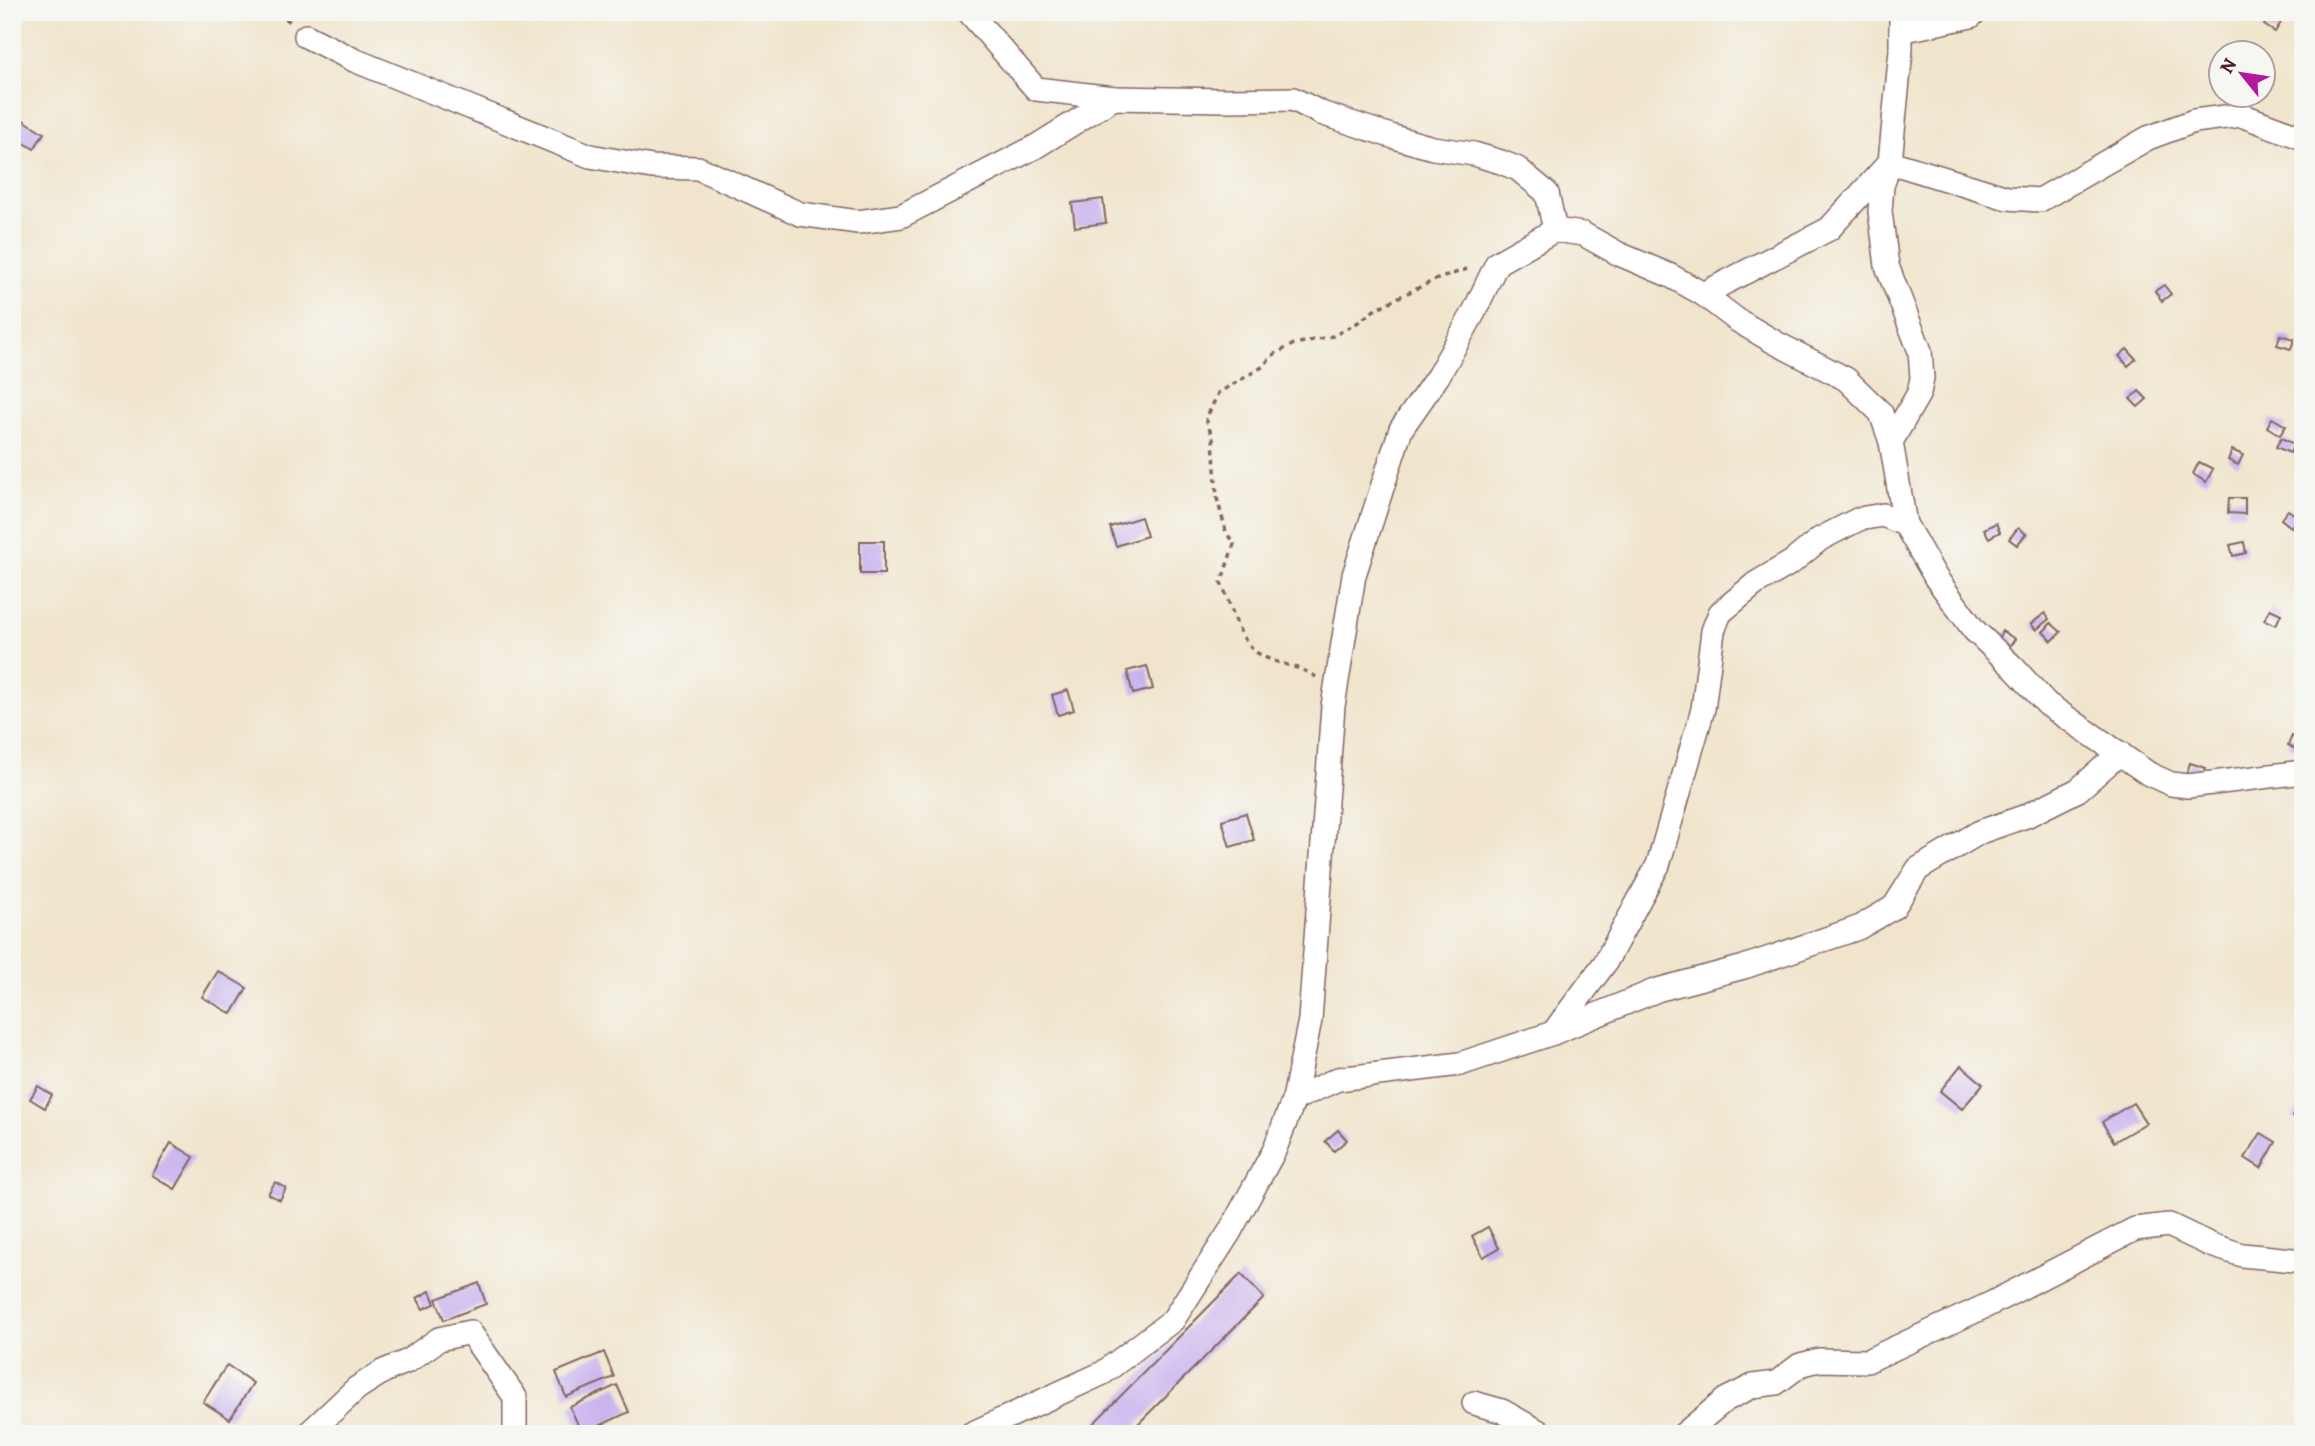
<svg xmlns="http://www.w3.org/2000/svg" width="2315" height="1446" viewBox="0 0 2315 1446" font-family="Alegreya,serif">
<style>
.building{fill:#c7b1ef}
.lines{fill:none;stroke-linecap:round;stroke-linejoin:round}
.street-casing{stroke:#846463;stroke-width:26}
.path{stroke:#846463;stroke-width:3.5;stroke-dasharray:5 5;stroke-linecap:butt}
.street{stroke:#fff;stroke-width:23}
</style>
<rect width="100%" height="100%" fill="#f6f6f2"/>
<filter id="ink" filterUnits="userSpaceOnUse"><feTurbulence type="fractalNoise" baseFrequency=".0143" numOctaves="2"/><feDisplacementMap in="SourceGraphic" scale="14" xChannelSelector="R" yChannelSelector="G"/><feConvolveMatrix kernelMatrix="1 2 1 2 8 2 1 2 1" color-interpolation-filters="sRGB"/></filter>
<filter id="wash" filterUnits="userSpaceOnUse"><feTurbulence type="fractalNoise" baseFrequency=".00686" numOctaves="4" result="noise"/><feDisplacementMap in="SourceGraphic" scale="28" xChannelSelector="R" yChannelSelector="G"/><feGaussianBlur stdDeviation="1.57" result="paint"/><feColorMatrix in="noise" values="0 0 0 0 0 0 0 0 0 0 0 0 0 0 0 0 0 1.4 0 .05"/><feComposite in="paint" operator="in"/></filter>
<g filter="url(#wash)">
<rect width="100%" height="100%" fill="#f0e5cc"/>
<g id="blocks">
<!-- building -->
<g class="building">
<path d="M 2272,12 L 2283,19 L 2275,32 L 2264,25 Z"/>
<path d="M 23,120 L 44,133 L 34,149 L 13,136 Z"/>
<path d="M 1103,199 L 1106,223 L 1075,227 L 1072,203 Z"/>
<path d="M 2164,285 L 2171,294 L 2162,301 L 2155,291 Z"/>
<path d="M 2280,335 L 2294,339 L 2291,349 L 2277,345 Z"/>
<path d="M 2127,349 L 2136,359 L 2128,366 L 2119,356 Z"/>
<path d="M 2139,391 L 2147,399 L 2138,407 L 2130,399 Z"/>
<path d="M 2272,418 L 2286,426 L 2280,435 L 2267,427 Z"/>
<path d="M 2281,438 L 2294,444 L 2290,453 L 2276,447 Z"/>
<path d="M 2232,450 L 2243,455 L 2238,465 L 2228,460 Z"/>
<path d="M 2199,462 L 2213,469 L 2206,482 L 2193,474 Z"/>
<path d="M 2229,498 L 2245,498 L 2245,514 L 2228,513 Z"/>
<path d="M 2288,510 L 2298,517 L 2291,527 L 2281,519 Z"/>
<path d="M 1141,517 L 1147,536 L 1116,546 L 1110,527 Z"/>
<path d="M 1996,523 L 2000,532 L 1989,538 L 1984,529 Z"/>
<path d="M 2018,528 L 2026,534 L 2017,545 L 2009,539 Z"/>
<rect x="860" y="541" width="24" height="33"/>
<path d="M 2244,542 L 2246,553 L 2233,556 L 2230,545 Z"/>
<path d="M 2270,609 L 2281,614 L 2276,625 L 2264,620 Z"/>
<path d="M 2045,613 L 2049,619 L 2036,630 L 2031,624 Z"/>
<path d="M 2051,623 L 2061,632 L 2052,641 L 2043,632 Z"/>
<path d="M 2002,631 L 2015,639 L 2010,646 L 1998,639 Z"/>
<path d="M 1147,666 L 1153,689 L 1133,694 L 1127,671 Z"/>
<path d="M 1068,690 L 1074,710 L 1058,715 L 1052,695 Z"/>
<path d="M 2292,736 L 2303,741 L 2299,751 L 2288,745 Z"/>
<path d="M 2190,763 L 2206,768 L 2201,782 L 2186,776 Z"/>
<path d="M 1246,813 L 1254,840 L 1230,847 L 1222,820 Z"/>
<path d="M 218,971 L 247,988 L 232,1014 L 202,997 Z"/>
<path d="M 1961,1065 L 1983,1084 L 1962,1109 L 1940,1091 Z"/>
<path d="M 38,1086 L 52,1095 L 45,1108 L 30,1099 Z"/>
<path d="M 2303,1100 L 2303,1123 L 2292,1117 Z"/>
<path d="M 2133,1103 L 2146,1123 L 2114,1142 L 2102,1122 Z"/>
<path d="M 1338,1130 L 1347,1140 L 1334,1151 L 1325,1141 Z"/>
<path d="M 2261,1133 L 2276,1142 L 2261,1168 L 2245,1158 Z"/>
<path d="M 171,1143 L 194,1157 L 175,1189 L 152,1175 Z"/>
<path d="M 275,1182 L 286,1188 L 280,1200 L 268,1194 Z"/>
<path d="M 1488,1227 L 1499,1248 L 1483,1257 L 1472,1236 Z"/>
<path d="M 1241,1274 L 1264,1298 L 1128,1434 L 1090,1434 L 1087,1430 Z"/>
<path d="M 479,1283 L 486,1304 L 444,1320 L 436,1299 Z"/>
<path d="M 430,1291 L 435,1304 L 423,1309 L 417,1298 Z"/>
<path d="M 604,1352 L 614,1377 L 566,1397 L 556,1372 Z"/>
<path d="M 227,1365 L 253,1383 L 230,1419 L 203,1402 Z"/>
<path d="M 617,1385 L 629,1412 L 582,1434 L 570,1407 Z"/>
</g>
</g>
</g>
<g filter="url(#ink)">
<use href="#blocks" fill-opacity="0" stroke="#846463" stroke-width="2"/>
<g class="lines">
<!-- street casing -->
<g class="street-casing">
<g id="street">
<path d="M 969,12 L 1036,89 L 1114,98"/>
<path d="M 1901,31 L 1971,16 L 1975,12"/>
<path d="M 306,36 L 354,60 L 590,156 L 652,167 L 698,168 L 800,214 L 858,222 L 901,216 L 1035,147 L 1114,98 L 1226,100 L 1293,99 L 1321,113 L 1394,137 L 1433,148 L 1474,154 L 1501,162 L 1518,169 L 1547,193 L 1555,230"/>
<path d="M 1703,294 L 1829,229 L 1890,162 L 2007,198 L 2040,200 L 2148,138 L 2194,121 L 2241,115 L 2303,138"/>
<path d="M 1891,442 L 1919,393 L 1922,378 L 1920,351 L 1887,266 L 1880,211 L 1882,186 L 1890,162 L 1901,50 L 1901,12"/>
<path d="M 1553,1033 L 1605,963 L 1658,865 L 1703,709 L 1713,631 L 1720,613 L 1755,584 L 1792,562 L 1820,539 L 1859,519 L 1883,515 L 1905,524"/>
<path d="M 1294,1099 L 1338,1079 L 1460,1064 L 1553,1033 L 1657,990 L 1744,967 L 1858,928 L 1894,907 L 1918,869 L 1980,832 L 2026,816 L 2078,790 L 2120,753"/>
<path d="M 1474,1403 L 1502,1411 L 1543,1434"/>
<path d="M 308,1434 L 357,1388 L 384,1371 L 408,1361 L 439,1339 L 470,1332 L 515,1397 L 515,1434"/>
<path d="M 971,1434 L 1103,1373 L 1173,1320 L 1229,1233 L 1274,1151 L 1294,1099 L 1310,1020 L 1333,706 L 1354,575 L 1401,429 L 1438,376 L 1474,312 L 1497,263 L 1555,230 L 1583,234 L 1619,254 L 1671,276 L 1703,294 L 1737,320 L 1776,343 L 1846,379 L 1881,413 L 1891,442 L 1905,524 L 1936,578 L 1974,630 L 2013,667 L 2047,704 L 2149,774 L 2171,784 L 2188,786 L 2303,772"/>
<path d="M 1684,1434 L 1725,1400 L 1753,1386 L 1776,1383 L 1800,1365 L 1819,1360 L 1867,1361 L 1990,1304 L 2135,1229 L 2169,1225 L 2211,1245 L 2242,1255 L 2303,1261"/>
</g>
</g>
<!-- path -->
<g class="path">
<path d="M 278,12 L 290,22"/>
<path d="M 1316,677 C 1300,665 1270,664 1255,651 C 1237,637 1231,603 1221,583 L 1234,544 L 1226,532 L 1217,498 L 1213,439 L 1206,419 L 1218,393 L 1264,366 L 1271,356 L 1294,344 L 1333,336 L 1357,323 L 1376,309 L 1401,296 L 1435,280 L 1470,268"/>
</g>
<!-- street -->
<use href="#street" class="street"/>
</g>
</g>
<!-- margin -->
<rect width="2315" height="1446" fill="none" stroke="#f6f6f2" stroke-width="42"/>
<!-- north arrow -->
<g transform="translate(2242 74) rotate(300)"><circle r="33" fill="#f6f6f2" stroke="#b1a0a2" stroke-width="2"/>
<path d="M0-5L12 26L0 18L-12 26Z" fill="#b5179e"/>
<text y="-10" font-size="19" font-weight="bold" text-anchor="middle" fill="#4a1f2b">N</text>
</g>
</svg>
